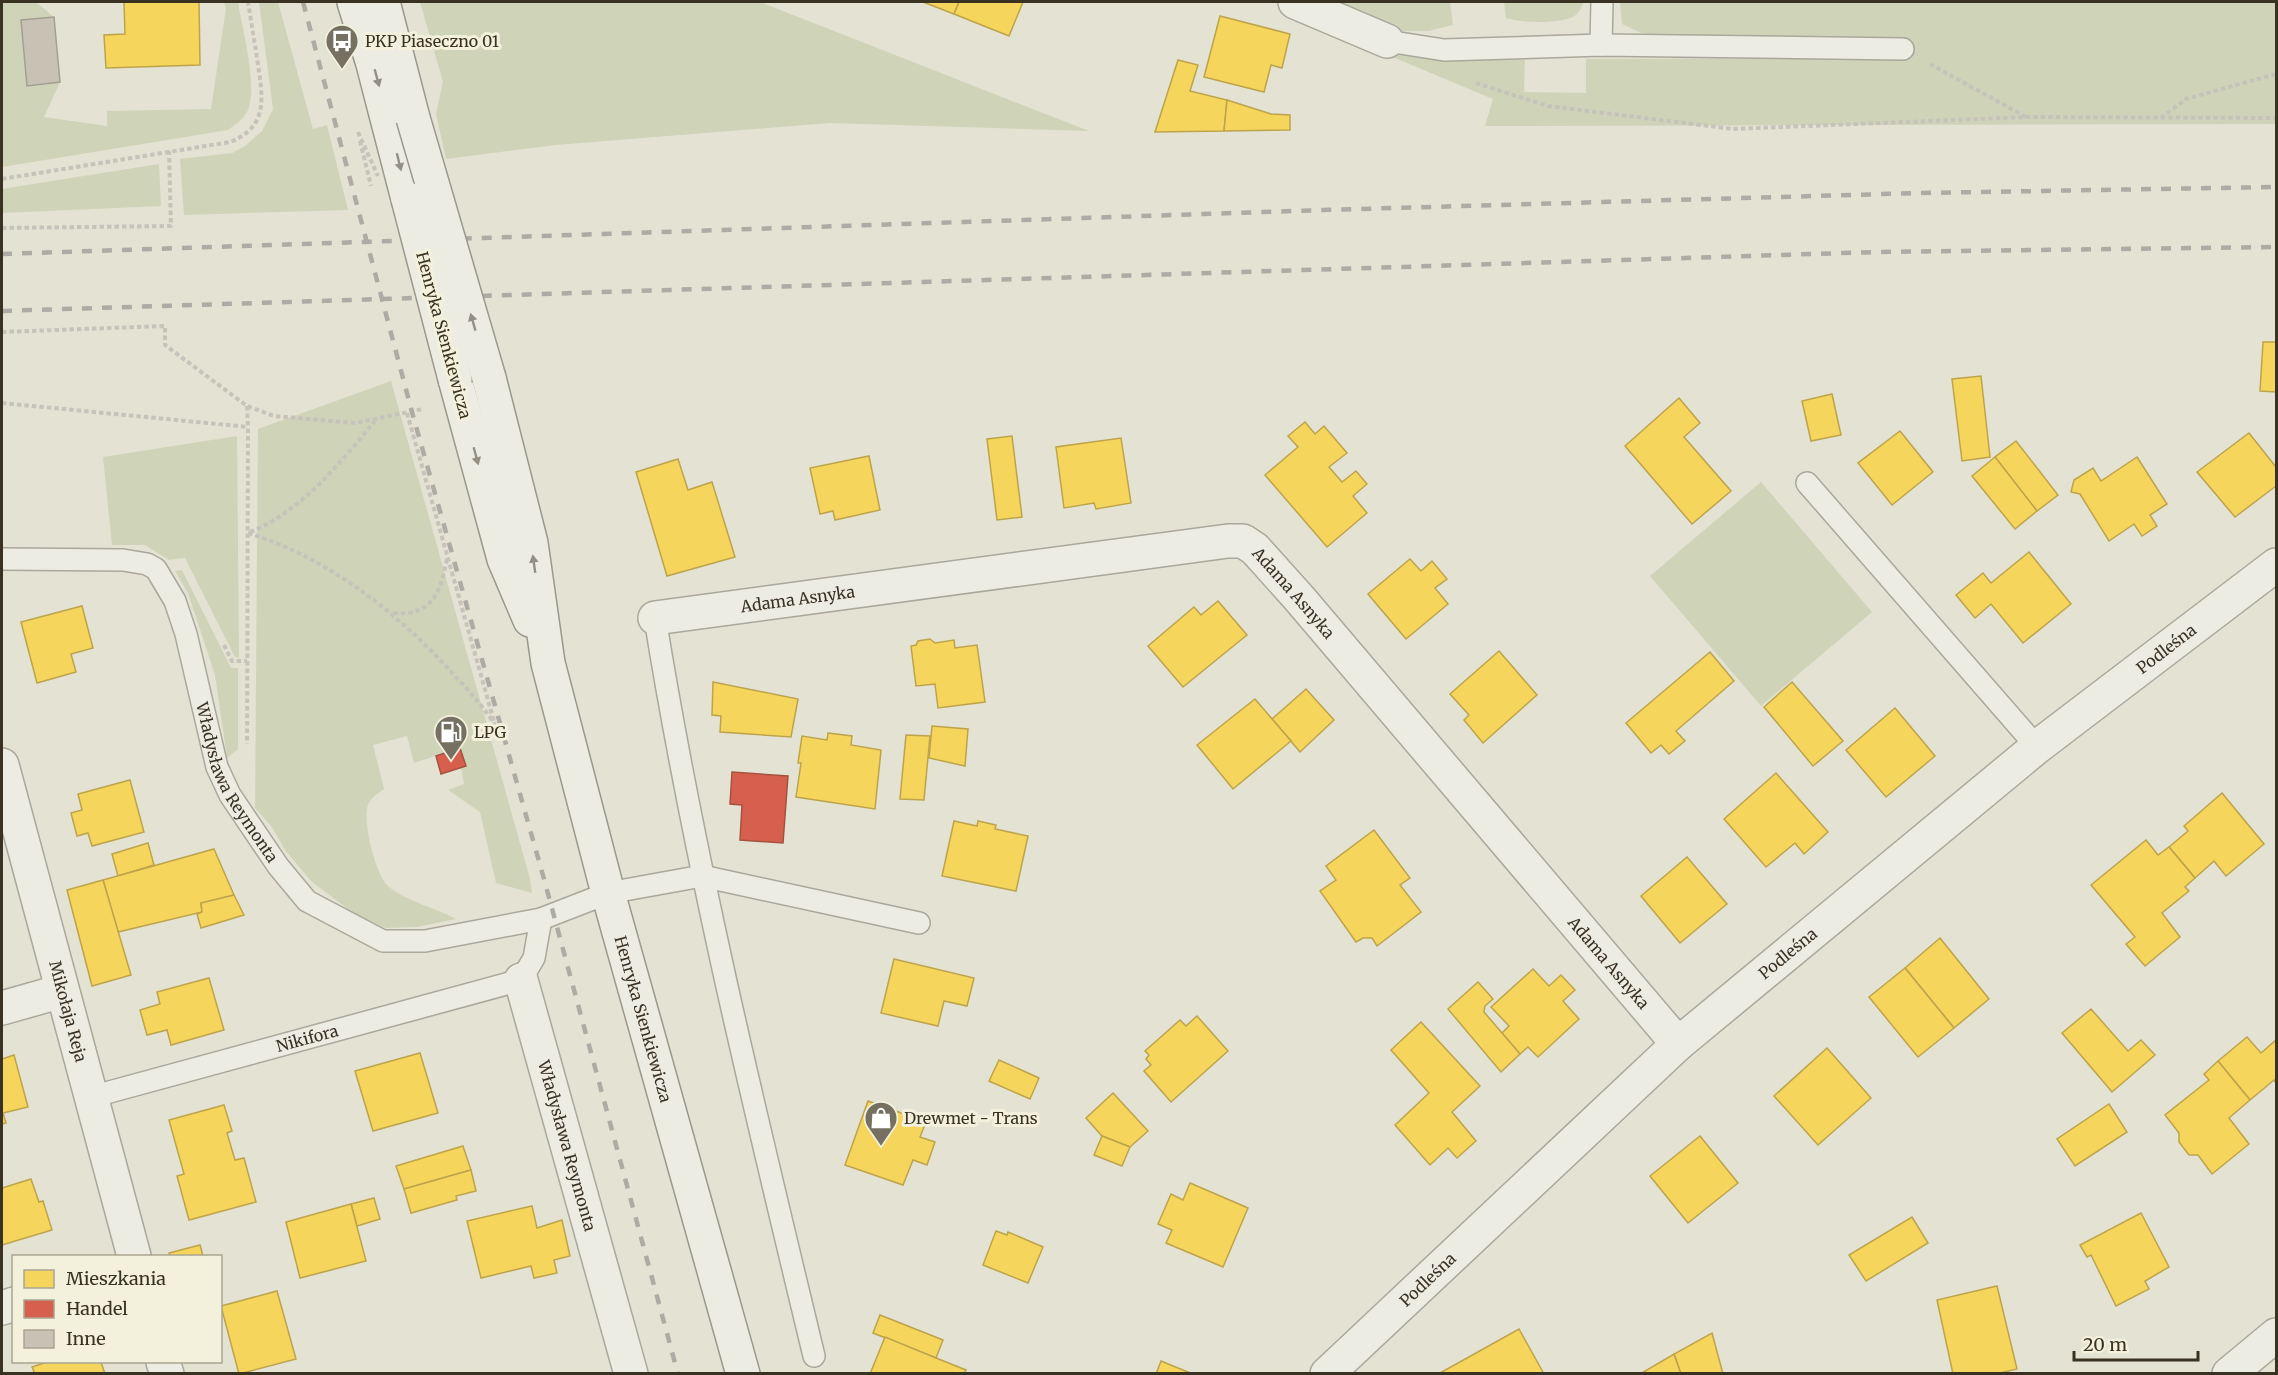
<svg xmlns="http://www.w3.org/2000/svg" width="2278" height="1375" viewBox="0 0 2278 1375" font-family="Merriweather,serif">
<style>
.green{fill:#cfd4b8}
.homes{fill:#f6d55c;stroke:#bda44b;stroke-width:1.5}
.shops{fill:#d6604d;stroke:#a75240;stroke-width:1.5}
.building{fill:#c8c2b4;stroke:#a59f92;stroke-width:1.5}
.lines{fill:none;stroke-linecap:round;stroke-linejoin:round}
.lane-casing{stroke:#aaa79b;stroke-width:24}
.street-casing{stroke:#aaa79b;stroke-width:36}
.secondary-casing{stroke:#9a978b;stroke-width:36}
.path{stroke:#c6c3ba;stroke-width:4;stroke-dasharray:4.5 3;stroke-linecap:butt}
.lane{stroke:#edece3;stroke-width:21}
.street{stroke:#edece3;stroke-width:33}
.secondary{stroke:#edece3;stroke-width:33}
.rail{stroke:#adaba3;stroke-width:4.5;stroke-dasharray:10 10;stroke-linecap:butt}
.secondary-bridge-casing{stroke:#9a978b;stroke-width:36;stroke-linecap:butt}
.path-bridge{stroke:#c6c3ba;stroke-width:4;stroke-dasharray:4.5 3;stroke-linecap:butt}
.secondary-bridge{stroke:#edece3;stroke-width:33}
.oneway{fill:#938f83}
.labels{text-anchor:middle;stroke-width:6;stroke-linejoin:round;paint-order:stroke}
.poi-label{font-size:16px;fill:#393223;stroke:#f3f1db;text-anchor:start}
.street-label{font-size:16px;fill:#393223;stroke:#f3f1db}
</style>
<rect width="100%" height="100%" fill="#e4e2d3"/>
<!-- green -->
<g class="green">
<path d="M 2,2 L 36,2 L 54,17 L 21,20 L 27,85 L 60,82 L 44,117 L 107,126 L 107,111 L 211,109 L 226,8 L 224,2 L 238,2 C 242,28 258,86 248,110 C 244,119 236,124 228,130 L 2,167 Z"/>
<path d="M 259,2 L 278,2 L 313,129 L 327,125 L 348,210 L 184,215 L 180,159 L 232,153 L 245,146 L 262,131 L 273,109 Z"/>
<path d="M 420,2 L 760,2 L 1089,131 L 830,123 L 556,145 L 446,159 L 436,114 L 443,82 Z"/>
<path d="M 1322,2 L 1450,2 L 1453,25 L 1428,31 L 1395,31 Z"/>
<path d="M 1504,2 L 1584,2 C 1582,5 1580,11 1577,14 C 1566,25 1520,23 1506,18 Z"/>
<path d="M 1620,2 L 2276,2 L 2276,124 L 1485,126 L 1493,99 L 1390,56 L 1389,49 L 1450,59 L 1525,60 L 1524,92 L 1586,93 L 1586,59 L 1813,58 L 1811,36 L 1666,39 L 1639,32 L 1622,24 Z"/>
<path d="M 159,164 L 161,206 L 2,213 L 2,189 Z"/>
<path d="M 391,381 L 530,879 L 532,893 L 496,883 L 480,812 L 448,790 L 464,784 L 461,768 L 466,766 L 460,748 L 414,763 L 407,736 L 373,745 L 384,789 C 378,793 370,798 368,805 C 362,821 376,877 389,887 C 408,902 434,907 456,919 L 417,927 L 386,928 L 356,915 L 312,882 L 285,850 L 272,827 L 255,808 L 258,429 Z"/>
<path d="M 237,436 L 239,658 L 235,657 L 185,558 L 169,560 L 145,545 L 112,545 L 103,457 Z"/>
<path d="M 1761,482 L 1872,612 L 1761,706 L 1650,576 Z"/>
<path d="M 182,570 L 231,668 L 238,668 L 238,749 L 227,758 L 215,675 L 188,593 L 175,571 Z"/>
</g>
<!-- homes -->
<g class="homes">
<path d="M 124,2 L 199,2 L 200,65 L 106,68 L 104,35 L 125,34 Z"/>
<path d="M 923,2 L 959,2 L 954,14 Z"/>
<path d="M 959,2 L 1023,2 L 1009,36 L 954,14 Z"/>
<path d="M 1220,16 L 1290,34 L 1282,68 L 1271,65 L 1264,92 L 1204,77 Z"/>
<path d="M 1178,60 L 1198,65 L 1190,91 L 1227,100 L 1224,131 L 1155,132 Z"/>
<path d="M 1227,100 L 1271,114 L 1290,115 L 1290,130 L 1224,131 Z"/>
<path d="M 2263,342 L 2276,342 L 2276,392 L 2260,391 Z"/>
<path d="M 1981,376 L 1990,457 L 1962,461 L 1952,379 Z"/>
<path d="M 1832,394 L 1841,435 L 1811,441 L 1802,401 Z"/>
<path d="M 1679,398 L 1700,423 L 1684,437 L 1731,491 L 1692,524 L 1625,446 Z"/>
<path d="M 1305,422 L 1315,434 L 1324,426 L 1347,453 L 1329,467 L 1342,482 L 1356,471 L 1367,484 L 1353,496 L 1367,513 L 1327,547 L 1265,475 L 1298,447 L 1288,436 Z"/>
<path d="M 1900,431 L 1933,472 L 1892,505 L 1858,463 Z"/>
<path d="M 2249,433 L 2276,467 L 2276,486 L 2235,517 L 2197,472 Z"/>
<path d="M 1012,436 L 1022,517 L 997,520 L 987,439 Z"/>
<path d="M 1121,438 L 1131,503 L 1096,509 L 1094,503 L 1064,508 L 1056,447 Z"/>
<path d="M 2016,441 L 2058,495 L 2037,511 L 1995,457 Z"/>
<path d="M 869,456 L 880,510 L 835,520 L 833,511 L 820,514 L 810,468 Z"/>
<path d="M 1995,457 L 2037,511 L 2015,529 L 1972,476 Z"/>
<path d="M 2137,457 L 2167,504 L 2150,515 L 2157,526 L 2142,536 L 2134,524 L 2109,541 L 2080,494 L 2071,492 L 2074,480 L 2093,468 L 2101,481 Z"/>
<path d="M 678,459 L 688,490 L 712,482 L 735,557 L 667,576 L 636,472 Z"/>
<path d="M 2029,552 L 2071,604 L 2023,643 L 1991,604 L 1975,618 L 1956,595 L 1983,573 L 1991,583 Z"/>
<path d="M 1410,559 L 1421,571 L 1432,561 L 1447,579 L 1435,588 L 1448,604 L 1406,639 L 1368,594 Z"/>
<path d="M 1218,601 L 1247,635 L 1183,687 L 1148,646 L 1194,607 L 1201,615 Z"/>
<path d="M 82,606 L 93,648 L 71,654 L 76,672 L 37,683 L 21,622 Z"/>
<path d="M 930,639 L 935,643 L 954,640 L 955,648 L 977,645 L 985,702 L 938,708 L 935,684 L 916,686 L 911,646 L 916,645 L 918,641 Z"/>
<path d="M 1499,651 L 1537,695 L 1483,743 L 1464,720 L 1469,715 L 1450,694 Z"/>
<path d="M 1710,652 L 1734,681 L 1676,731 L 1685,741 L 1669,754 L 1661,745 L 1651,753 L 1626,723 Z"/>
<path d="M 713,682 L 798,699 L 791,737 L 720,732 L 721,716 L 712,715 Z"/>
<path d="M 1792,682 L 1843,741 L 1813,766 L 1764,707 Z"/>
<path d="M 1306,689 L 1334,720 L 1300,752 L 1272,719 Z"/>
<path d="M 1255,699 L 1291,741 L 1233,789 L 1197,745 Z"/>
<path d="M 1895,708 L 1935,756 L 1886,797 L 1846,750 Z"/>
<path d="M 932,726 L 968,729 L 965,766 L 929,758 Z"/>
<path d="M 828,733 L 852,736 L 851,745 L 881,750 L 875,809 L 796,797 L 801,763 L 798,763 L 802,736 L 827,740 Z"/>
<path d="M 906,735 L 930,736 L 924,800 L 900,799 Z"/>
<path d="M 1776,773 L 1828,832 L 1804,854 L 1795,843 L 1766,867 L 1724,819 Z"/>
<path d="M 130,780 L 144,832 L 92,846 L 88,833 L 77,836 L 71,813 L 82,810 L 78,794 Z"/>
<path d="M 2222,793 L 2264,844 L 2226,876 L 2214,861 L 2195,878 L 2169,847 L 2188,831 L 2184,826 Z"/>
<path d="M 954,821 L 977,826 L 978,821 L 996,825 L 995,829 L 1028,836 L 1016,891 L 942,876 Z"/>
<path d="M 1374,830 L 1410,878 L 1400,885 L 1421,912 L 1377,946 L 1372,938 L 1363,938 L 1356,942 L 1320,891 L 1336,880 L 1326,866 Z"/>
<path d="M 2146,840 L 2158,855 L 2169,847 L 2195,878 L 2185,887 L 2189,891 L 2162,913 L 2180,937 L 2145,966 L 2126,944 L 2135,937 L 2091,885 Z"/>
<path d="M 148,843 L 154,865 L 118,876 L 112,854 Z"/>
<path d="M 214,849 L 234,895 L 201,903 L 202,912 L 118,932 L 103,880 Z"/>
<path d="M 1687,857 L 1727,904 L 1680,943 L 1641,896 Z"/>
<path d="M 103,880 L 131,975 L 92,986 L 67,890 Z"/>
<path d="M 234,895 L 244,915 L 201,928 L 197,914 L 202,912 L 201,903 Z"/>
<path d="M 1940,938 L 1989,999 L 1954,1028 L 1905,968 Z"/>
<path d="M 894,959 L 974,978 L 967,1006 L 944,1001 L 938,1026 L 881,1013 Z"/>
<path d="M 1905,968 L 1954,1028 L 1918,1057 L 1869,997 Z"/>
<path d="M 1533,969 L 1549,986 L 1561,975 L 1575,990 L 1563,1001 L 1579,1019 L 1538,1057 L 1528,1047 L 1520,1054 L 1502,1033 L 1509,1026 L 1491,1007 Z"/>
<path d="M 209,978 L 224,1030 L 171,1045 L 167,1030 L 147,1035 L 140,1010 L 160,1004 L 157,992 Z"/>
<path d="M 1478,982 L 1493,999 L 1485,1006 L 1484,1012 L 1520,1054 L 1501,1072 L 1448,1009 Z"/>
<path d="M 2091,1009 L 2128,1051 L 2141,1040 L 2155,1055 L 2112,1092 L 2062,1033 Z"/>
<path d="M 1197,1016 L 1228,1051 L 1171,1102 L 1144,1071 L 1151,1065 L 1146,1059 L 1149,1055 L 1145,1051 L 1180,1020 L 1186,1026 Z"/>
<path d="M 1421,1022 L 1480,1086 L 1452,1112 L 1476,1141 L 1457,1158 L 1448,1148 L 1430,1165 L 1395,1125 L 1429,1093 L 1391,1050 Z"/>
<path d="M 2247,1037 L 2261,1053 L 2276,1040 L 2276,1083 L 2274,1080 L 2250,1100 L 2218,1061 Z"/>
<path d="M 1827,1048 L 1871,1098 L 1818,1145 L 1774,1096 Z"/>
<path d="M 420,1053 L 438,1113 L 373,1131 L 355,1071 Z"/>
<path d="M 14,1055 L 28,1107 L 3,1113 L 6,1123 L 2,1124 L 2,1059 Z"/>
<path d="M 999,1060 L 1039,1078 L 1030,1099 L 989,1081 Z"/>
<path d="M 2218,1061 L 2250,1100 L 2229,1118 L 2249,1144 L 2212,1174 L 2198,1155 L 2189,1155 L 2179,1142 L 2179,1133 L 2165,1115 L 2209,1080 L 2204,1074 Z"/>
<path d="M 1113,1093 L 1148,1131 L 1130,1147 L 1102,1136 L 1086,1118 Z"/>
<path d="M 868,1101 L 926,1122 L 920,1137 L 935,1142 L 927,1165 L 913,1160 L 903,1185 L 845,1165 Z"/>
<path d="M 2109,1104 L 2127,1132 L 2075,1166 L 2057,1139 Z"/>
<path d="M 224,1105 L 232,1131 L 227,1133 L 235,1160 L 244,1158 L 256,1202 L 189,1220 L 177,1176 L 184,1174 L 169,1120 Z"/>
<path d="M 1102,1136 L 1130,1147 L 1122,1166 L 1094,1155 Z"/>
<path d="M 1700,1136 L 1738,1183 L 1688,1223 L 1650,1176 Z"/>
<path d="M 463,1146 L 471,1170 L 404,1189 L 396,1166 Z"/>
<path d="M 471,1170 L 476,1191 L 456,1196 L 457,1200 L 411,1213 L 404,1189 Z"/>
<path d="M 31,1179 L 39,1202 L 43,1201 L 52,1230 L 2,1245 L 2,1188 Z"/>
<path d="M 1190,1183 L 1248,1208 L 1223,1267 L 1166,1243 L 1172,1230 L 1158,1224 L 1171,1194 L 1183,1200 Z"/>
<path d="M 374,1198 L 380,1219 L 357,1226 L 351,1204 Z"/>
<path d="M 351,1204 L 366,1261 L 300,1278 L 286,1222 Z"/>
<path d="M 532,1206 L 537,1228 L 562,1220 L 570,1256 L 554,1260 L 557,1273 L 534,1278 L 531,1266 L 481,1278 L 467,1221 Z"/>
<path d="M 2141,1213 L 2169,1267 L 2145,1281 L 2149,1289 L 2116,1306 L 2091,1255 L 2087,1257 L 2080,1245 Z"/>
<path d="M 1912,1217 L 1928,1243 L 1866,1281 L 1849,1255 Z"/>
<path d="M 996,1231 L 1007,1235 L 1008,1232 L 1043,1247 L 1028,1283 L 983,1265 Z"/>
<path d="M 200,1245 L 203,1256 L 170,1256 L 169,1253 Z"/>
<path d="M 1997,1286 L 2017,1369 L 1996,1374 L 1953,1374 L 1937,1300 Z"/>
<path d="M 277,1291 L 296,1359 L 239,1374 L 221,1306 Z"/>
<path d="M 880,1315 L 943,1340 L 936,1358 L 873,1333 Z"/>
<path d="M 1519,1329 L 1544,1374 L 1440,1374 L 1440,1373 Z"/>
<path d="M 1712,1333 L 1723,1374 L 1681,1374 L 1674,1354 Z"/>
<path d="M 885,1337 L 936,1358 L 966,1370 L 964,1374 L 870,1374 Z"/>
<path d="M 1674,1354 L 1681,1374 L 1640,1374 Z"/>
<path d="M 1161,1361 L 1173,1366 L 1193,1374 L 1156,1374 Z"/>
<path d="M 47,1362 L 101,1362 L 105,1374 L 35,1374 L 32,1367 Z"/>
</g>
<!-- shops -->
<g class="shops">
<path d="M 460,748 L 466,766 L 441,774 L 436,756 Z"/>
<path d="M 732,772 L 788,776 L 783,843 L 740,840 L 742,805 L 730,804 Z"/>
</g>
<!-- building -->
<path class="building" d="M 54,17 L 60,82 L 27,86 L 21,20 Z"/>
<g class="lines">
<!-- lane casing -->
<g class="lane-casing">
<g id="lane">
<path d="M 1387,41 L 1444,50 L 1601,45 L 1903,49"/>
<path d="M 1601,45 L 1602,2"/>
<path d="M 1807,483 L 2037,747"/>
<path id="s1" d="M 2,559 L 123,560 L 147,564 L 156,569 L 175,601 L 186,634 L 217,767 L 230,795 L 278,866 L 307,901 L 383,941 L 425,941 L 541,919 L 608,893 L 702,876 L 919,923"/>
<path d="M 655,618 C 695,866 755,1111 814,1356"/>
<path id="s2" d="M 91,1097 L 521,980 L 534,958 L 541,919"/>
</g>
</g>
<!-- street casing -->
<g class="street-casing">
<g id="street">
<path d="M 1295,2 L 1387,41"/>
<path id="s3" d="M 655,618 L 1228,541 L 1243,541 L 1255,549 L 1299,598 L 1678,1044"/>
<path id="s4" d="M 2,765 L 134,1256"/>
<path id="s5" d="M 521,980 L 631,1374"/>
<path d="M 2,1008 L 62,991"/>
<path d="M 2,1308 L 14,1304"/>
<path d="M 163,1362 L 167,1374"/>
<path id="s6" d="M 1327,1374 L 1678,1044 L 2037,747 L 2276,565"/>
<path d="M 2229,1374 L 2276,1335"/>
</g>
</g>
<!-- secondary casing -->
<g class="secondary-casing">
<g id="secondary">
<path d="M 354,2 L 373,64 L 408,199"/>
<path d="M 383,2 L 413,118"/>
<path id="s7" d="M 489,378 L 531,543 L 548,663 L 608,893 L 743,1374"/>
<path d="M 455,379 L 504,559 L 530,620"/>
</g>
</g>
<!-- path -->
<g class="path">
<path d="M 1930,64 L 2026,117"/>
<path d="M 1476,83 L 1548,106 L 1733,129 L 2028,117 L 2276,118"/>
<path d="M 2161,118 L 2186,99 L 2276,74"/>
<path d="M 2,179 L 230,142 C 271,126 262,94 257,58 C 254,39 251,20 248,2"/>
<path d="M 2,228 L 171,226 L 169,151"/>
<path d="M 2,332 L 165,326 L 165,345 L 247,406 L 274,416 L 355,423 L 423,409"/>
<path d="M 2,403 L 248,427"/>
<path d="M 247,406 L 248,427 L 247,744"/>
<path d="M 250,532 C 301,512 341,462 375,421"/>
<path d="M 248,533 C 329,558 398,613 454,675 C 469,691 483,706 495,725 L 407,413"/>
<path d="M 393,613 C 433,616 440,593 447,559"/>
<path d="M 224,645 L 232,661 L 247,661"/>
</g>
<!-- lane -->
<use href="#lane" class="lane"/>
<!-- street -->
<use href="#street" class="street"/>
<!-- secondary -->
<use href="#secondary" class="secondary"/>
<!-- rail -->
<g class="rail">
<path d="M 303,2 L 412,412 L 544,879 L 678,1374"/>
<path d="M 2,254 L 1323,210 L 1920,193 L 2276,187"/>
<path d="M 2,311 L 1876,252 L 2276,247"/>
</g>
<!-- secondary-bridge casing -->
<g class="secondary-bridge-casing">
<g id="secondary-bridge">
<path d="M 413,118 L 489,378"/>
<path d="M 408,199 L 455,379"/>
</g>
</g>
<!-- path-bridge -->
<g class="path-bridge">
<path d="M 358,132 L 378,176"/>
<path d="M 360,141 L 371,186"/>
</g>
<!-- secondary-bridge -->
<use href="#secondary-bridge" class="secondary-bridge"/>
</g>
<!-- one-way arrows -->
<defs><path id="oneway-solid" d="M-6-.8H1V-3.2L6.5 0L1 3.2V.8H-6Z" transform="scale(1.5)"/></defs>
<g class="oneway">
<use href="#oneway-solid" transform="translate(377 78) rotate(75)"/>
<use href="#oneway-solid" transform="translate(399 162) rotate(76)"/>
<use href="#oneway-solid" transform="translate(473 322) rotate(-106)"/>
<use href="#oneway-solid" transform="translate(476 456) rotate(75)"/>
<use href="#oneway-solid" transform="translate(534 564) rotate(-98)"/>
</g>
<!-- icons -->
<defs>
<g id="bus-pin" transform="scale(1.725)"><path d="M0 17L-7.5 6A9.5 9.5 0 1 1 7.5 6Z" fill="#757061" stroke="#f3f1db"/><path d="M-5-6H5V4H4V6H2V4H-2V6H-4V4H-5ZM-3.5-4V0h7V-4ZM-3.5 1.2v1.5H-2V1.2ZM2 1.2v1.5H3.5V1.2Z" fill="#fff"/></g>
<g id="fuel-pin" transform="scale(1.725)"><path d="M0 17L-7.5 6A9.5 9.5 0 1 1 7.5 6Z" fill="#757061" stroke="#f3f1db"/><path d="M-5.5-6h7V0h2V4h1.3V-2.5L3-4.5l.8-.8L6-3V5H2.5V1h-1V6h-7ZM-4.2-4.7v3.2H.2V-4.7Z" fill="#fff"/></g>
<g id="shop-pin" transform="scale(1.725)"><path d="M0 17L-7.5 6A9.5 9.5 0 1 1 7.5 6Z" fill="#757061" stroke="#f3f1db"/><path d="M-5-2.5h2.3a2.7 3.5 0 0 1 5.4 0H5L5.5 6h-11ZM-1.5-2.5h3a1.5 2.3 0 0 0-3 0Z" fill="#fff"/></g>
</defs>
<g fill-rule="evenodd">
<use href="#bus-pin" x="342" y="41"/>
<use href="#fuel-pin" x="451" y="732"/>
<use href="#shop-pin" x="881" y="1118"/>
</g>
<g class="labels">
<!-- poi labels -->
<g class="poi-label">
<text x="365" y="47">PKP Piaseczno 01</text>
<text x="474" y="738">LPG</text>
<text x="904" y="1124">Drewmet - Trans</text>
</g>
<!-- street labels -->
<g class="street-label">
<text transform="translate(444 335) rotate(75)" y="6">Henryka Sienkiewicza</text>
<text dy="6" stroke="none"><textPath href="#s3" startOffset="666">Adama Asnyka</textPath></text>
<text dy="6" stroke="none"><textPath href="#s3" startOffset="144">Adama Asnyka</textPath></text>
<text dy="6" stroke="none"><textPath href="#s6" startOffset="1110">Podleśna</textPath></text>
<text dy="6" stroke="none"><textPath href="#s1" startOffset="386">Władysława Reymonta</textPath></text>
<text dy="6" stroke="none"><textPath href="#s6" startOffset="624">Podleśna</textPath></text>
<text dy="6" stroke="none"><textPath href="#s3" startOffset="1152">Adama Asnyka</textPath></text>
<text dy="6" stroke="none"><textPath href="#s4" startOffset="255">Mikołaja Reja</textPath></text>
<text dy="6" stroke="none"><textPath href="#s7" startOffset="660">Henryka Sienkiewicza</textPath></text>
<text dy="6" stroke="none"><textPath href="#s2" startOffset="224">Nikifora</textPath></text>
<text dy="6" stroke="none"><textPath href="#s5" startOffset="172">Władysława Reymonta</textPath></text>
<text dy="6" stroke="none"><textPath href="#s6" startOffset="138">Podleśna</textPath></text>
</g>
</g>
<!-- border -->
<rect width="2278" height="1375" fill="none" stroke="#393223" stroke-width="6"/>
<!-- legend -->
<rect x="12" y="1255" width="210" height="108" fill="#f3f1db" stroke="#a9a591" stroke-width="1.5"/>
<rect x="24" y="1270" width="30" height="18" fill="#f6d55c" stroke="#a9a591" stroke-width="1.5"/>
<text x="66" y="1285" font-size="18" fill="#393223">Mieszkania</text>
<rect x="24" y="1300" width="30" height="18" fill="#d6604d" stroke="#a9a591" stroke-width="1.5"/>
<text x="66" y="1315" font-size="18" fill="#393223">Handel</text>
<rect x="24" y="1330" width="30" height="18" fill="#c8c2b4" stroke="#a9a591" stroke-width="1.5"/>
<text x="66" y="1345" font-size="18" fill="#393223">Inne</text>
<!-- scale -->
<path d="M2074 1351v9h124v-9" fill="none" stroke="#393223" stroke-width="3"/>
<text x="2083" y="1351" font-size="18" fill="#393223" stroke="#f3f1db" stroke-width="4.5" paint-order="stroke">20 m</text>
</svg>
